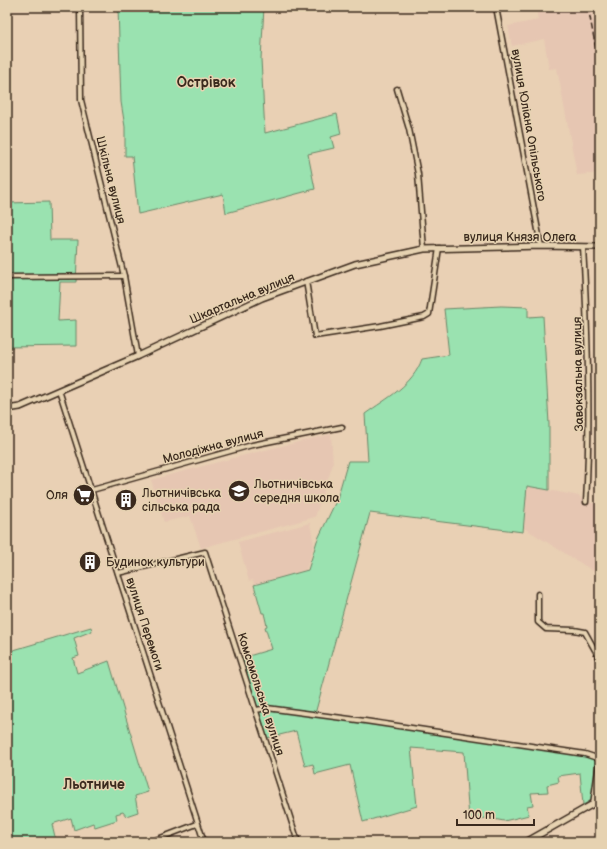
<svg xmlns="http://www.w3.org/2000/svg" width="607" height="849" viewBox="0 0 607 849" font-family="'Balsamiq Sans',sans-serif">
<style>
.built{fill:#e6c6b2}
.green{fill:#9ae2b0;stroke:#6a8667}
.lines{fill:none;stroke-linecap:round;stroke-linejoin:round}
.minor-casing{stroke:#3b2a1e;stroke-width:7}
.tertiary-casing{stroke:#3b2a1e;stroke-width:8}
.minor{stroke:#e6d2b1;stroke-width:4}
.tertiary{stroke:#e6d2b1;stroke-width:5}
.rail{stroke:#3b2a1e;stroke-width:1.5;stroke-dasharray:6 3;stroke-linecap:butt}
.labels{text-anchor:middle;stroke-width:3;stroke-linejoin:round;paint-order:stroke}
.street-label{font-size:12px;fill:#3b2a1e;stroke:#e6d2b1}
.poi-label{font-size:12px;fill:#3b2a1e;stroke:#e6d2b1;text-anchor:start}
.quarter-label{font-size:14px;font-weight:bold;fill:#3b2a1e;stroke:#e6d2b1}
</style>
<rect width="100%" height="100%" fill="#e9d0b4"/>
<filter id="ink" filterUnits="userSpaceOnUse"><feTurbulence type="fractalNoise" baseFrequency=".025" numOctaves="2"/><feDisplacementMap in="SourceGraphic" scale="8" xChannelSelector="R" yChannelSelector="G"/><feConvolveMatrix kernelMatrix="1 2 1 2 8 2 1 2 1" color-interpolation-filters="sRGB"/></filter>
<g filter="url(#ink)">
<!-- built -->
<g class="built">
<path d="M 536,7 L 591,7 L 600,56 L 600,173 L 577,175 L 557,68 L 549,69 L 544,39 L 512,46 L 508,26 L 538,20 Z"/>
<path d="M 331,434 L 333,464 L 315,517 L 201,548 L 190,516 L 164,522 L 151,480 L 241,456 Z"/>
<path d="M 527,486 L 579,496 L 585,502 L 600,504 L 600,572 L 595,572 L 524,528 Z"/>
<path d="M 310,523 L 314,545 L 306,570 L 254,585 L 253,580 L 249,581 L 238,542 Z"/>
</g>
<!-- green -->
<g class="green">
<path d="M 118,7 L 264,7 L 261,59 L 265,133 L 337,114 L 341,134 L 331,137 L 334,148 L 308,154 L 315,189 L 226,213 L 223,194 L 138,214 L 132,156 L 125,156 L 125,127 L 121,102 Z"/>
<path d="M 49,202 L 50,240 L 78,240 L 76,282 L 60,282 L 58,321 L 76,320 L 76,346 L 7,347 L 7,203 Z"/>
<path d="M 501,306 L 528,307 L 528,317 L 543,316 L 549,424 L 549,490 L 527,486 L 523,532 L 370,513 L 315,714 L 596,758 L 593,799 L 583,805 L 580,773 L 558,776 L 559,782 L 547,785 L 548,792 L 531,793 L 533,805 L 527,806 L 529,815 L 504,821 L 488,818 L 469,819 L 464,752 L 411,748 L 417,806 L 363,822 L 350,765 L 315,774 L 313,764 L 305,766 L 296,731 L 267,738 L 242,658 L 272,649 L 265,627 L 267,626 L 264,613 L 262,613 L 254,585 L 308,570 L 317,541 L 337,499 L 348,461 L 368,461 L 365,414 C 387,398 413,385 422,359 L 449,355 L 444,309 Z"/>
<path d="M 91,627 L 92,631 L 74,638 L 79,656 L 73,658 L 77,673 L 109,661 L 148,792 L 135,796 L 138,812 L 126,816 L 123,812 L 116,814 L 117,820 L 95,827 L 93,823 L 74,830 L 71,818 L 52,824 L 56,841 L 52,842 L 7,842 L 7,652 Z"/>
</g>
<g class="lines">
<!-- minor casing -->
<g class="minor-casing">
<g id="minor">
<path d="M 80,7 L 81,100 L 124,276 L 138,356"/>
<path d="M 496,7 L 541,246"/>
<path d="M 397,89 L 409,129 L 418,174 L 424,249"/>
<path d="M 583,247 C 588,332 591,417 586,502"/>
<path d="M 7,277 L 124,276"/>
<path d="M 306,281 L 315,336 L 380,326 L 424,317 L 429,314 L 439,248"/>
<path d="M 59,390 L 204,842"/>
<path d="M 92,490 L 252,445 L 342,427"/>
<path d="M 118,573 L 205,552 L 298,842"/>
<path d="M 538,594 L 538,622 L 546,629 L 574,630 L 585,632 L 600,659"/>
<path d="M 256,710 L 267,708 L 365,721 L 585,754 L 600,759"/>
<path d="M 593,804 L 600,756"/>
<path d="M 150,842 L 197,824"/>
</g>
</g>
<!-- tertiary casing -->
<g class="tertiary-casing">
<g id="tertiary">
<path d="M 7,409 L 20,407 L 138,356 L 262,298 L 355,264 L 424,249 L 541,246 L 600,247"/>
<path d="M 594,804 L 600,800"/>
<path d="M 526,842 L 593,804"/>
</g>
</g>
<!-- minor -->
<use href="#minor" class="minor"/>
<!-- tertiary -->
<use href="#tertiary" class="tertiary"/>
<!-- rail -->
<path class="rail" d="M 588,7 L 600,70"/>
</g>
</g>
<!-- icons -->
<defs>
<g id="school-disc" transform="scale(1.15)"><circle r="9.5" fill="#3b2a1e" stroke="#e6d2b1"/><path d="M0-5L7-2L0 1L-7-2ZM-4 1L0 2.5L4 1V4Q0 6-4 4Z" fill="#fff"/></g>
<g id="supermarket-disc" transform="scale(1.15)"><circle r="9.5" fill="#3b2a1e" stroke="#e6d2b1"/><path d="M-6-5.5h2.5l.6 2H6L4.5 2H-2.5L-4.4-4H-6ZM-1.5 3.2a1.3 1.3 0 1 0 .1 0ZM3 3.2a1.3 1.3 0 1 0 .1 0Z" fill="#fff"/></g>
<g id="building-disc" transform="scale(1.15)"><circle r="9.5" fill="#3b2a1e" stroke="#e6d2b1"/><path d="M-4-6H4V6H1V3H-1V6H-4ZM-2.5-4.3h1.7v1.8h-1.7ZM.8-4.3h1.7v1.8H.8ZM-2.5-1h1.7V.8h-1.7ZM.8-1h1.7V.8H.8Z" fill="#fff"/></g>
</defs>
<g fill-rule="evenodd">
<use href="#school-disc" x="239" y="491"/>
<use href="#supermarket-disc" x="84" y="495"/>
<use href="#building-disc" x="126" y="500"/>
<use href="#building-disc" x="90" y="562"/>
</g>
<g class="labels">
<!-- street labels -->
<g class="street-label">
<text transform="translate(529 125) rotate(80)" y="4">вулиця Юліана Опільського</text>
<text transform="translate(111 180) rotate(76)" y="4">Шкільна вулиця</text>
<text x="520" y="241">вулиця Князя Олега</text>
<text transform="translate(242 298) rotate(-23)" y="4">Шкартальна вулиця</text>
<text transform="translate(578 374) rotate(-91)" y="4">Завокзальна вулиця</text>
<text transform="translate(213 446) rotate(-15)" y="4">Молодіжна вулиця</text>
<text transform="translate(145 624) rotate(72)" y="4">вулиця Перемоги</text>
<text transform="translate(261 694) rotate(72)" y="4">Комсомольська вулиця</text>
</g>
<!-- poi labels -->
<g class="poi-label">
<text x="254" y="488">Льотничівська<tspan x="254" dy="14">середня школа</tspan></text>
<text x="142" y="497">Льотничівська<tspan x="142" dy="14">сільська рада</tspan></text>
<text x="68" y="499" text-anchor="end">Оля</text>
<text x="106" y="566">Будинок культури</text>
</g>
<!-- quarter labels -->
<g class="quarter-label">
<text x="206" y="87">Острівок</text>
<text x="94" y="789">Льотниче</text>
</g>
</g>
<!-- margin -->
<rect width="607" height="849" fill="none" stroke="#e6d2b1" stroke-width="24"/>
<rect x="12" y="12" width="583" height="825" fill="none" stroke="#3b2a1e" stroke-width="1.5" filter="url(#ink)"/>
<!-- scale -->
<path d="M457 819v6h77v-6" fill="none" stroke="#3b2a1e" stroke-width="2"/>
<text x="463" y="819" font-size="12" fill="#3b2a1e" stroke="#e6d2b1" stroke-width="3" paint-order="stroke">100 m</text>
</svg>
